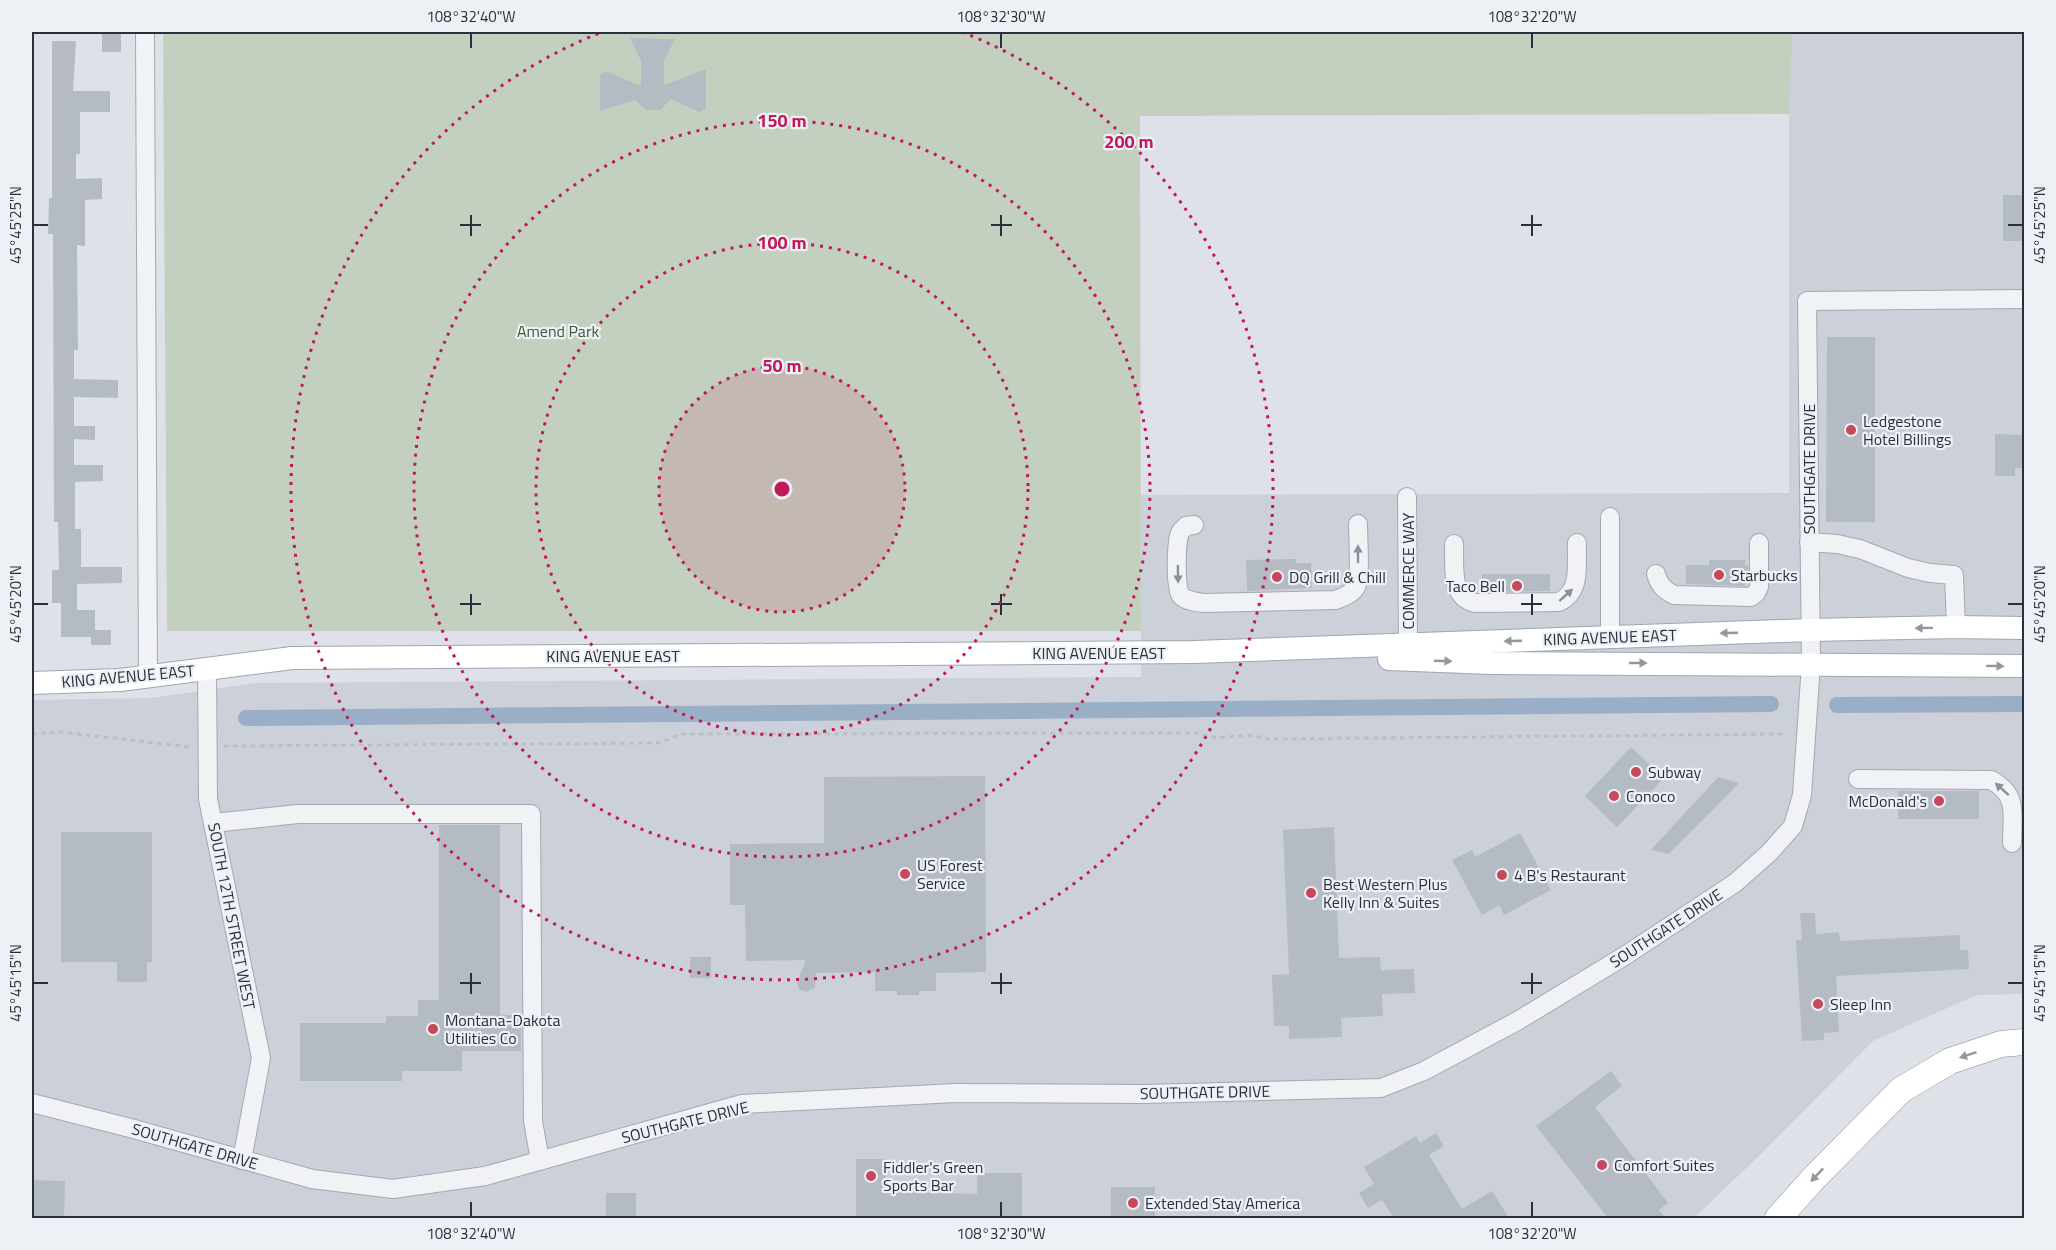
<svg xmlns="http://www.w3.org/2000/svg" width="2056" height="1250" viewBox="0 0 2056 1250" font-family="'Titillium Web',sans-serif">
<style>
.built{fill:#ccd0d9}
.green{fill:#c4d0bf}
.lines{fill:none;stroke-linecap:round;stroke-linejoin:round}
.canal{stroke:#9aafc6;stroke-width:16}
.building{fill:#b5bbc3}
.minor-casing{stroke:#a4a8b1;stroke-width:20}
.major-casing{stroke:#9ea6b2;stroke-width:24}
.highway-casing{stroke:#868f9d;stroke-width:27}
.path{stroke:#bcbfc5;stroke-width:3;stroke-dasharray:4.5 4.5;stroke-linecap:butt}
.minor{stroke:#f0f2f5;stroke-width:18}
.major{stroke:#fff;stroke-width:22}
.highway{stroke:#fff;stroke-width:26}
.oneway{fill:#8c9099}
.oneway2{fill:#94979e}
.ticks{fill:none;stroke:#282f3d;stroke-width:2}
.ring{fill:none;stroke:#c2185b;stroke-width:3;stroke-dasharray:3 6}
.poi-dot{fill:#c8475a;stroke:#edf0f5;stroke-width:2}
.labels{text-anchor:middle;stroke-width:4.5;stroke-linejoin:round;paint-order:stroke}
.park-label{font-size:16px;fill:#3c5836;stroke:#edf0f5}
.poi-label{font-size:16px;fill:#282f3d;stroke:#edf0f5;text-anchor:start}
.street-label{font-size:16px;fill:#282f3d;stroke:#edf0f5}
.centre{fill:#c2185b;stroke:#edf0f5;stroke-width:3}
.ring-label{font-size:18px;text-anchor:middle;font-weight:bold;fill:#c2185b;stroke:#edf0f5;stroke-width:4.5;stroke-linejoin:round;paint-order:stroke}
.neatline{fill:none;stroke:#282f3d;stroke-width:2}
.ticks-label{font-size:15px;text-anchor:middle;fill:#282f3d}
</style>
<rect width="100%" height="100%" fill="#dee1e7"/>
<!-- built -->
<path class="built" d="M 2024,32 L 2024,994 L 1977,995 L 1873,1041 L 1761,1154 L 1694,1218 L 32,1218 L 32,700 L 151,698 L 255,683 L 1141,677 L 1141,495 L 1789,493 L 1789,114 L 1791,33 Z"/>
<!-- green -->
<path class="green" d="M 163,32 L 2024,32 L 1792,33 L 1789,114 L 1140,116 L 1141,631 L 167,631 Z"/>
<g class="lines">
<!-- canal -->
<g class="canal">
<path d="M 1837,705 L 2024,704"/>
<path d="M 246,718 L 1771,704"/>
</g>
</g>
<!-- building -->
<g class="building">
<rect x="102" y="32" width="19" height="20"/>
<path d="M 630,38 L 675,39 L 664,61 L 664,85 L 706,69 L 706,109 L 699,112 L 671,99 L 660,110 L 646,110 L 635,100 L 600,111 L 600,75 L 606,71 L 641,86 L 641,61 Z"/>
<path d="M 52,41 L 76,41 L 73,91 L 110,91 L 110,112 L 80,112 L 80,154 L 76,154 L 76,179 L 102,178 L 102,199 L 85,200 L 85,246 L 77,245 L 78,350 L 74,350 L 74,379 L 118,380 L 118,398 L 74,397 L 74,426 L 95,426 L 95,440 L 74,439 L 74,465 L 103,465 L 103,481 L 75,482 L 75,529 L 81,529 L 81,567 L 122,567 L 122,583 L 77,584 L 77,610 L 95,610 L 95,630 L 111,630 L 111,645 L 91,645 L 91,637 L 61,637 L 61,603 L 52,603 L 52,570 L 59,570 L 58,522 L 54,522 L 53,234 L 48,234 L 49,198 L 52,198 Z"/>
<rect x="2003" y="195" width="22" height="46"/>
<path d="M 1827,337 L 1875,337 L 1875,522 L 1826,522 Z"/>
<path d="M 1995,434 L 2025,435 L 2025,468 L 2015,468 L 2015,476 L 1995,476 Z"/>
<path d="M 1296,559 L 1296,563 L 1311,563 L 1312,588 L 1247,591 L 1246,560 Z"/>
<path d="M 1709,560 L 1745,560 L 1745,565 L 1748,565 L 1748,583 L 1745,583 L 1745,586 L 1686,584 L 1686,565 L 1709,565 Z"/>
<path d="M 1482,574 L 1550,574 L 1550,591 L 1482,592 Z"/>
<path d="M 1631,747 L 1664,778 L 1617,827 L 1585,796 Z"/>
<path d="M 985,776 L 986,972 L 936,973 L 936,991 L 919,991 L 919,995 L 897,995 L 897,991 L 875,991 L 875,972 L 816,973 L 815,987 L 807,992 L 799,989 L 797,983 L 806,960 L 746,961 L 745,905 L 730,905 L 730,844 L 824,843 L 824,777 Z"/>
<path d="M 1718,777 L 1739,783 L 1669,854 L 1651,850 Z"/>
<rect x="1898" y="791" width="81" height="28"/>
<path d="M 439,825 L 500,825 L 500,1015 L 521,1015 L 521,1051 L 462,1051 L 462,1071 L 402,1071 L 402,1081 L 300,1081 L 300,1023 L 386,1023 L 386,1016 L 418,1016 L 418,1000 L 439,1000 Z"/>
<path d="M 1334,827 L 1339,958 L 1380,957 L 1381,970 L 1414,969 L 1415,993 L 1382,994 L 1383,1016 L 1341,1018 L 1342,1037 L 1289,1039 L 1289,1026 L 1274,1026 L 1272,975 L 1289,974 L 1283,830 Z"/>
<path d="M 61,832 L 152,832 L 152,962 L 147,962 L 147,982 L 117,982 L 117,962 L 61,962 Z"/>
<path d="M 1520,833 L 1551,890 L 1504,915 L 1499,905 L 1482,915 L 1452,860 L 1472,850 L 1475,857 Z"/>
<path d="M 1800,913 L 1815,913 L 1816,934 L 1839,932 L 1840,941 L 1960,935 L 1960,950 L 1968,950 L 1969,969 L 1836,976 L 1839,1032 L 1824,1033 L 1824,1040 L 1802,1041 L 1796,940 L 1802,940 Z"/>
<rect x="690" y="957" width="21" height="21"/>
<path d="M 1611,1071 L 1622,1086 L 1595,1107 L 1668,1203 L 1659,1210 L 1665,1218 L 1608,1218 L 1536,1126 Z"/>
<path d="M 1436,1133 L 1444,1146 L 1429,1155 L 1462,1209 L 1492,1191 L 1509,1218 L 1394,1218 L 1382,1200 L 1368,1208 L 1359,1193 L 1374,1184 L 1364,1167 L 1416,1136 L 1420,1143 Z"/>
<path d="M 856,1159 L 886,1159 L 886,1192 L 977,1194 L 977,1173 L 1022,1173 L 1022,1218 L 856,1218 Z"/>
<path d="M 32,1180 L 65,1181 L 64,1218 L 32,1218 Z"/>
<rect x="1111" y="1187" width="44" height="31"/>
<rect x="606" y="1193" width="30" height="25"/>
</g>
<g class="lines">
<!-- minor casing -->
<g class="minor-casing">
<g id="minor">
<path d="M 145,32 L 148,677"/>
<path d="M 1407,497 L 1408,645"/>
<path d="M 1194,525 L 1186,526 C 1184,529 1181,530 1180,533 C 1176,541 1175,590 1181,596 C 1187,601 1196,602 1204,603 L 1336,600 C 1343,597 1352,594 1356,587 C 1361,577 1358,537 1358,524"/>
<path d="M 1809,542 L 1837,544 L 1860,549 L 1908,568 L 1930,573 L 1954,575 L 1956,627"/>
<path d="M 1454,544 C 1455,565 1449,597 1475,603 L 1559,602 C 1582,591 1576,565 1577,543"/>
<path d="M 1656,574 C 1659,585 1664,590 1674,595 L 1751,597 L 1756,593 L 1759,587 L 1759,543"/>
<path d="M 1610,637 L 1610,517"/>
<path d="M 207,669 L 208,799 L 261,1058 L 242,1160"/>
<path d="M 1858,779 L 1991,780 C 2019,795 2012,815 2012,843"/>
<path d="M 213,823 L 298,814 L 531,814 L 533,1121 L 540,1161"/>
<path d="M 32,1103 L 134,1129 L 312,1179 L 393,1189 L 485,1176 L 742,1104 L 955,1093 L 1144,1094 L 1381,1088 L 1424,1071 L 1519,1020 L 1626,955 L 1735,883 L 1769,853 L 1793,826 L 1802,795 L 1811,664 L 1807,301 L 2024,299"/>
</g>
</g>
<!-- major casing -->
<g class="major-casing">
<g id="major">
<path d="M 1389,659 L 1491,663 L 2024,666"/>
<path d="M 32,683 L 120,680 L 292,658 L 1195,652 L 1810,630 L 1956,627 L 2024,628"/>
</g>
</g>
<!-- highway casing -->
<g class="highway-casing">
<path id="highway" d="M 1778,1218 L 1815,1177 L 1901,1090 L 1950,1061 L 2001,1044 L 2024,1042"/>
</g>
<!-- path -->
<g class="path">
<path d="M 32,734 L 59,732 L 191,747"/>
<path d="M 224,746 L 659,743 L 681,734 L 1198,733 L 1216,738 L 1248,735 L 1270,739 L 1785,734"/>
</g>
<!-- minor -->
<use href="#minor" class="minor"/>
<!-- major -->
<use href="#major" class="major"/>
<!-- highway -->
<use href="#highway" class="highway"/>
</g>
<!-- one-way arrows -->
<defs><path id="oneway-solid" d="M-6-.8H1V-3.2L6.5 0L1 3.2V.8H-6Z" transform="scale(1.5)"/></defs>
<g class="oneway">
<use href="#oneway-solid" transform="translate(1358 554) rotate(-90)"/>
<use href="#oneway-solid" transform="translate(1178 574) rotate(89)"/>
<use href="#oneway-solid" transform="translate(1566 595) rotate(-42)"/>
<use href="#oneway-solid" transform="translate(2002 789) rotate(-138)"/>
</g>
<g class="oneway2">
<use href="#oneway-solid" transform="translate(1924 628) rotate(179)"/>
<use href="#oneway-solid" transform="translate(1729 633) rotate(178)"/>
<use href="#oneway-solid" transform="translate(1513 641) rotate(178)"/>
<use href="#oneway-solid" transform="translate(1443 661) rotate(2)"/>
<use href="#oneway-solid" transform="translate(1638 663)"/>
<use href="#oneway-solid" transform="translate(1995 666) rotate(1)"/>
<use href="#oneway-solid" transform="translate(1968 1055) rotate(162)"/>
<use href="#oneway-solid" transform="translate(1817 1175) rotate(133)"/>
</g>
<!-- ticks -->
<path class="ticks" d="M 471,33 L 471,48M 1001,33 L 1001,48M 1532,33 L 1532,48M 471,215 L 471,236M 1001,215 L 1001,236M 1532,215 L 1532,236M 33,225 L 48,225M 460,225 L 481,225M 991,225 L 1012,225M 1521,225 L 1542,225M 2008,225 L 2023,225M 471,594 L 471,615M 1001,594 L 1001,615M 1532,594 L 1532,615M 33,604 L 48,604M 460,604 L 481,604M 991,604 L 1012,604M 1521,604 L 1542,604M 2008,604 L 2023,604M 471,973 L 471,994M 1001,973 L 1001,994M 1532,973 L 1532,994M 33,983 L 48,983M 460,983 L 481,983M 991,983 L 1012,983M 1521,983 L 1542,983M 2008,983 L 2023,983M 471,1202 L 471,1217M 1001,1202 L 1001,1217M 1532,1202 L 1532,1217"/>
<!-- distance rings -->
<circle cx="782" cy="489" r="123" fill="#c2185b" fill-opacity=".12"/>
<g class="ring">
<circle cx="782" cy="489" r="123"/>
<circle cx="782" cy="489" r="246"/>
<circle cx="782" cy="489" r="368"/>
<path d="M962 32A491 491 0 1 1 602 32"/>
</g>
<!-- markers -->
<g class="poi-dot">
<circle cx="1851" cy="430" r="6"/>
<circle cx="1719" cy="575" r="6"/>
<circle cx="1277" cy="577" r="6"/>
<circle cx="1517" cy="586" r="6"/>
<circle cx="1636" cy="772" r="6"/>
<circle cx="1614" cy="796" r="6"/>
<circle cx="1939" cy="801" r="6"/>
<circle cx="905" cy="874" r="6"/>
<circle cx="1502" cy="875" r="6"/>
<circle cx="1311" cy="893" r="6"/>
<circle cx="1818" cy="1004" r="6"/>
<circle cx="433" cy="1029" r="6"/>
<circle cx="1602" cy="1165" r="6"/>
<circle cx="871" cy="1176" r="6"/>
<circle cx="1133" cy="1203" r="6"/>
</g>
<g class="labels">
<!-- park labels -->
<g class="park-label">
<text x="558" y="337">Amend Park</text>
</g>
<!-- poi labels -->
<g class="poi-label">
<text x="1863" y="427">Ledgestone<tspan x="1863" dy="18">Hotel Billings</tspan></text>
<text x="1731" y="581">Starbucks</text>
<text x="1289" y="583">DQ Grill &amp; Chill</text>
<text x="1505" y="592" text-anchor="end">Taco Bell</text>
<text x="1648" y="778">Subway</text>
<text x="1626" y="802">Conoco</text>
<text x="1927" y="807" text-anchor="end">McDonald's</text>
<text x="917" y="871">US Forest<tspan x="917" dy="18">Service</tspan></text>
<text x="1514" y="881">4 B's Restaurant</text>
<text x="1323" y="890">Best Western Plus<tspan x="1323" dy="18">Kelly Inn &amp; Suites</tspan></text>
<text x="1830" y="1010">Sleep Inn</text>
<text x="445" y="1026">Montana-Dakota<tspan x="445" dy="18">Utilities Co</tspan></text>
<text x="1614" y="1171">Comfort Suites</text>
<text x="883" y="1173">Fiddler's Green<tspan x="883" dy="18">Sports Bar</tspan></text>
<text x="1145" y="1209">Extended Stay America</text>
</g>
<!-- street labels -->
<g class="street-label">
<text transform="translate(1809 469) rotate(-90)" y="6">SOUTHGATE DRIVE</text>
<text transform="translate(1408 571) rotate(-90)" y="6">COMMERCE WAY</text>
<text transform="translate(1610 637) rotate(-2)" y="6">KING AVENUE EAST</text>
<text x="1099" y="659">KING AVENUE EAST</text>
<text x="613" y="662">KING AVENUE EAST</text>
<text transform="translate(128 676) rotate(-5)" y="6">KING AVENUE EAST</text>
<text transform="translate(232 916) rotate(79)" y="6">SOUTH 12TH STREET WEST</text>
<text transform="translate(1666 928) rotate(-33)" y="6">SOUTHGATE DRIVE</text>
<text transform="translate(1205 1092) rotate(-1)" y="6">SOUTHGATE DRIVE</text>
<text transform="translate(685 1122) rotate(-14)" y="6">SOUTHGATE DRIVE</text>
<text transform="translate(195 1146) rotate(16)" y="6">SOUTHGATE DRIVE</text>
</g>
</g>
<circle cx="782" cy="489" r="9" class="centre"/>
<g class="ring-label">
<text x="782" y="127">150 m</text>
<text x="1129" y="148">200 m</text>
<text x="782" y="249">100 m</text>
<text x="782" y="372">50 m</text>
</g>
<!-- border -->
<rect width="2056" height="1250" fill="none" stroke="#edf0f5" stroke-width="66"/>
<rect x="33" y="33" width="1990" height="1184" class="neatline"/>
<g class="ticks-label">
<text x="471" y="22">108°32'40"W</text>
<text x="1001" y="22">108°32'30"W</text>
<text x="1532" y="22">108°32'20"W</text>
<text transform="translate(16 225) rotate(-90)" y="5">45°45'25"N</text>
<text transform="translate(2040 225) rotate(-90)" y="5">45°45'25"N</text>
<text transform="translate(16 604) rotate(-90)" y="5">45°45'20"N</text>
<text transform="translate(2040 604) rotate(-90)" y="5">45°45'20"N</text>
<text transform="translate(16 983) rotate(-90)" y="5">45°45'15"N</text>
<text transform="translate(2040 983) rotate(-90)" y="5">45°45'15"N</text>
<text x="471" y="1239">108°32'40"W</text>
<text x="1001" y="1239">108°32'30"W</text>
<text x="1532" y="1239">108°32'20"W</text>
</g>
</svg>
